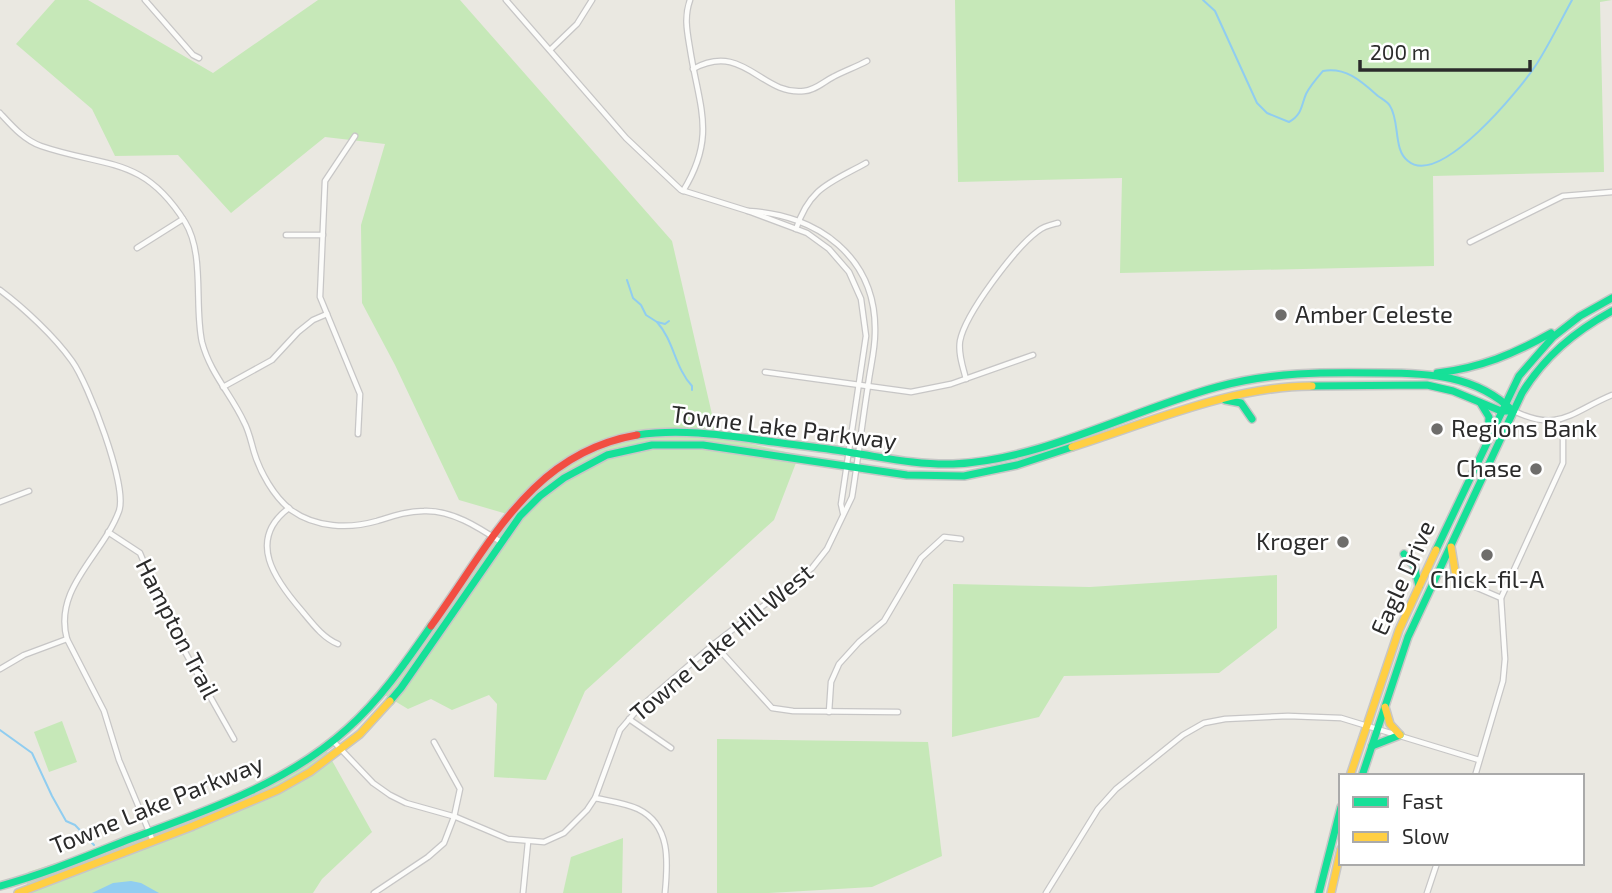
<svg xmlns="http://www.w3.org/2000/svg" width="1612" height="893" viewBox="0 0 1612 893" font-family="'Exo 2',sans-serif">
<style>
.green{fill:#c6e8b8}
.water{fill:#90cdf0}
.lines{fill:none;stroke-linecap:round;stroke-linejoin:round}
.stream{stroke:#90cdf0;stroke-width:2}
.street-casing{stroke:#c7c6c6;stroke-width:7}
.fast-casing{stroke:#c7c6c6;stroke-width:10}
.slow-casing{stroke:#c7c6c6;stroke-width:10}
.jam-casing{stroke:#c7c6c6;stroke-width:10}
.street{stroke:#fcfcfa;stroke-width:4.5}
.fast{stroke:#16e098;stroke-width:7}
.slow{stroke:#ffcf43;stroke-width:7}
.jam{stroke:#f24e42;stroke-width:7}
.poi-dot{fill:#6e6d6b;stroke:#fff;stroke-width:2.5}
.labels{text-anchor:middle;stroke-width:5;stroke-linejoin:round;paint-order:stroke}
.poi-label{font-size:24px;fill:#2b2b2b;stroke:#fff;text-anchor:start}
.street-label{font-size:24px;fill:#2b2b2b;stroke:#fff}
</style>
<rect width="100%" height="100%" fill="#eae8e1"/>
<!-- green -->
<g class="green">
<path d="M 55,0 L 88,0 L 213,73 L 318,0 L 460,0 L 672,241 L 717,436 L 799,455 L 774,520 L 585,691 L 546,780 L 494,777 L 497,704 L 489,695 L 452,710 L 431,699 L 408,709 L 378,691 L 479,560 L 507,514 L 459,500 L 395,365 L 362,303 L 361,225 L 385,144 L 325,137 L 231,213 L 178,155 L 115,156 L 92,109 L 16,44 Z"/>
<path d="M 955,0 L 1612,0 L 1600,2 L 1604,172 L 1433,176 L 1434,266 L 1120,273 L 1122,178 L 958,182 Z"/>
<path d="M 1277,575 L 1277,628 L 1219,673 L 1064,676 L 1039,717 L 952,737 L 953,584 L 1090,587 Z"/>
<path d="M 62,721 L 77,762 L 49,772 L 34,732 Z"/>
<path d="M 717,739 L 928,742 L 942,856 L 872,887 L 769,893 L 717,893 Z"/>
<path d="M 325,748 L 372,832 L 322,879 L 313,893 L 26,893 L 28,872 L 124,841 L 223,802 Z"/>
<path d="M 623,838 L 622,893 L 563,893 L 571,857 Z"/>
</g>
<!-- water -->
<path class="water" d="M 131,881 L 141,883 L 159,893 L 92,893 L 113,883 Z"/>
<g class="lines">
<!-- stream -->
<g class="stream">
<path d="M 1203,0 L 1215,11 L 1257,103 L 1267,113 L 1289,122 C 1302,115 1301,106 1306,94 C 1310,86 1317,78 1323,71 C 1346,67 1361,81 1378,96 C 1382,99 1388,102 1390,106 C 1400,121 1393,150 1408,161 C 1440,188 1520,89 1536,65 C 1549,45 1560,22 1572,0"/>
<path d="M 627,280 L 633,298 L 641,305 L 646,315 L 657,322 L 665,324 L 669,321"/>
<path d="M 657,322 C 674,341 675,368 692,386 L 692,390"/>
<path d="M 0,730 L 32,753 L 52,796 L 66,821 L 75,825 L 94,845"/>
</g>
<!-- street casing -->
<g class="street-casing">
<g id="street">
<path d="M 145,0 L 193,55 L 199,58"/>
<path d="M 506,0 L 626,138 L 681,190 L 748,211 L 807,233 L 829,249 L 849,272 L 861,299 L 866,336 L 841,504 L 843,513"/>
<path d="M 550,50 L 577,24 L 592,0"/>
<path d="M 693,69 C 744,41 761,96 804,91 C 816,90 823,82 833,77 C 844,71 856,67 867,61"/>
<path d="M 0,113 C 12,126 24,140 41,146 C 105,168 143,155 185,222 C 205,254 194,306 202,342 C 210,373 231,394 244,422 C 249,431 251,442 254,452 C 260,472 274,497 291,510 C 316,528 349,529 377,521 C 393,516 407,511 424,511 C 452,510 478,527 501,542"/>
<path d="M 355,136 L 325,181 L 320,297 L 360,394 L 358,434"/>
<path d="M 683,191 C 717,136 699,107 690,49 C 687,31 684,17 690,0"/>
<path d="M 796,229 C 810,187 830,183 866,163"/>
<path d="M 286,235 L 323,235"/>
<path d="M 1470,242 L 1563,196 L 1612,192"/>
<path d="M 137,248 L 183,219"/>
<path d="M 0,290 C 24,308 55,337 72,361 C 88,383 128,486 119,511 C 103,555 53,588 67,639 L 104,711 L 119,760 L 153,841"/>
<path d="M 765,372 L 911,392 L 951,384 L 1033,355"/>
<path d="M 966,379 C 963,367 958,354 960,341 C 965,314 1015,248 1038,231 C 1044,226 1050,225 1058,223"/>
<path d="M 223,387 L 272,360 L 298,332 L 313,320 L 327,314"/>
<path d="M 1514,411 C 1559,433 1571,412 1612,395"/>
<path d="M 0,502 L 29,491"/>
<path d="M 289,508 C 246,540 275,580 302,611 C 312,623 323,638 338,644"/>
<path d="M 108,532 L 140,553 L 171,627 L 234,739"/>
<path d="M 1438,571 L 1501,598"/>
<path d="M 714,644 L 772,708 L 793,711 L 898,712"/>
<path d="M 0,669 L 24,655 L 67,639"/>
<path d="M 829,712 L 831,682 L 839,664 L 859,642 L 884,621 L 921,558 L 944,537 L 961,539"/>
<path d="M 629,719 L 671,748"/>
<path d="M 333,741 L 373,783 L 390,795 L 406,803 L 456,817 L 508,839 L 544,842 L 564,833 L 587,810 L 595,798 L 620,730 L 638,709 L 714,644 L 812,568 L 827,549 L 852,497 C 858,460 862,423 868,386 C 870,368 875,351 875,333 C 877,257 817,214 748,211"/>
<path d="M 1475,776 L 1503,681 L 1505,659 L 1501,598 L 1563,463 L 1563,438 L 1557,420"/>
<path d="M 595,798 C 609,801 625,803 638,809 C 671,825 668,862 665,893"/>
<path d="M 374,893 L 428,857 L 444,843 L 454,817 L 460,789 L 434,742"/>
<path d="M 523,893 L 528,842"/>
<path d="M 1046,893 L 1098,809 L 1116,789 L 1183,735 L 1204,723 L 1225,719 L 1288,716 L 1341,718 L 1479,760"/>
<path d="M 1427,893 L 1437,863"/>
</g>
</g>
<!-- fast casing -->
<g class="fast-casing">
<g id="fast">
<path d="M 1437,373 C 1480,368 1514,354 1551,333"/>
<path d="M 1312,386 L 1427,385 L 1453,391 L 1501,411 L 1513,411"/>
<path d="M 1225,400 L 1241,403 L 1252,419"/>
<path d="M 1481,404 L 1489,417 L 1488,433"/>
<path d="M 637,435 C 683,428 729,436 774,442 C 801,446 827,448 853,453 C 886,458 919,465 953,464 C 1043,460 1131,410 1217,387 C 1271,372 1324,372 1380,373 C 1429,373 1476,375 1513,411"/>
<path d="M 1436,550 L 1519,376 L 1553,337 L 1580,316 L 1612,298"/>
<path d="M 1404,554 L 1414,566 L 1419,586"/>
<path d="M 390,701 L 401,688 L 520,516 L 540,496 L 564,478 L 607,455 L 652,445 L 703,445 L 907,475 L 964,476 L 1017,465 L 1072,447"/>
<path d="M 1372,746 L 1400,735"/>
<path d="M 1362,776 L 1408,637 L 1522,393 C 1545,356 1574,332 1612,311"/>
<path d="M 0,886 C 45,874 87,856 130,839 C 206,811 286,784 347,729 C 380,700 406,662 431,626"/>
<path d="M 1319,893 L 1341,807"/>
</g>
</g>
<!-- slow casing -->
<g class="slow-casing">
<g id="slow">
<path d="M 1072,447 C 1148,423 1231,386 1312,386"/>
<path d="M 1451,547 L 1455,571 L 1462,582"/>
<path d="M 1385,707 L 1390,724 L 1400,735"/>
<path d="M 1350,776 L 1399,630 L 1436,550"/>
<path d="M 18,893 L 193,826 L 278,790 L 310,772 L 360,734 L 390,701"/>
<path d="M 1331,893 L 1341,849"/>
</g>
</g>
<!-- jam casing -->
<g class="jam-casing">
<path id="jam" d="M 431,626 C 489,547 530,453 637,435"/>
</g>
<!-- street -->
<use href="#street" class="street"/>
<!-- fast -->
<use href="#fast" class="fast"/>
<!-- slow -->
<use href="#slow" class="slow"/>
<!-- jam -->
<use href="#jam" class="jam"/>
</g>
<!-- markers -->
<g class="poi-dot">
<circle cx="1281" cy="315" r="7"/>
<circle cx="1437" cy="429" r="7"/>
<circle cx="1536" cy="469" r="7"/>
<circle cx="1343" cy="542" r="7"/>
<circle cx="1487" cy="555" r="7"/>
</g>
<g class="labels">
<!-- poi labels -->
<g class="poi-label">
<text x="1295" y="323">Amber Celeste</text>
<text x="1451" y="437">Regions Bank</text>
<text x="1522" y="477" text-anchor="end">Chase</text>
<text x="1329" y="550" text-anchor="end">Kroger</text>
<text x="1487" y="588" text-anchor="middle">Chick-fil-A</text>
</g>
<!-- street labels -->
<g class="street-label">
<text transform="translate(784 428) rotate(7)" y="8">Towne Lake Parkway</text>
<text transform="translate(1403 578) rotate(-66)" y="8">Eagle Drive</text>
<text transform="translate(177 629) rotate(63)" y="8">Hampton Trail</text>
<text transform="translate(722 643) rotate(-40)" y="8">Towne Lake Hill West</text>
<text transform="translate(157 805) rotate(-22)" y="8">Towne Lake Parkway</text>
</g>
</g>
<!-- legend -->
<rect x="1339" y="774" width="245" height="91" fill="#ffffff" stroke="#aaaaaa" stroke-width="2"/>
<rect x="1353" y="797" width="35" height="10" fill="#16e098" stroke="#aaaaaa" stroke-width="2"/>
<text x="1402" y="809" font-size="21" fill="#2b2b2b">Fast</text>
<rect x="1353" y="832" width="35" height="10" fill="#ffcf43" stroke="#aaaaaa" stroke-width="2"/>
<text x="1402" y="844" font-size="21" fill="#2b2b2b">Slow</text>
<!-- scale -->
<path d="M1360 60v10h170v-10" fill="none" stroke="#2b2b2b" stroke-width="3.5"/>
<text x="1370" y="60" font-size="21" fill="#2b2b2b" stroke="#ffffff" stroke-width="5" paint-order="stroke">200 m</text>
</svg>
